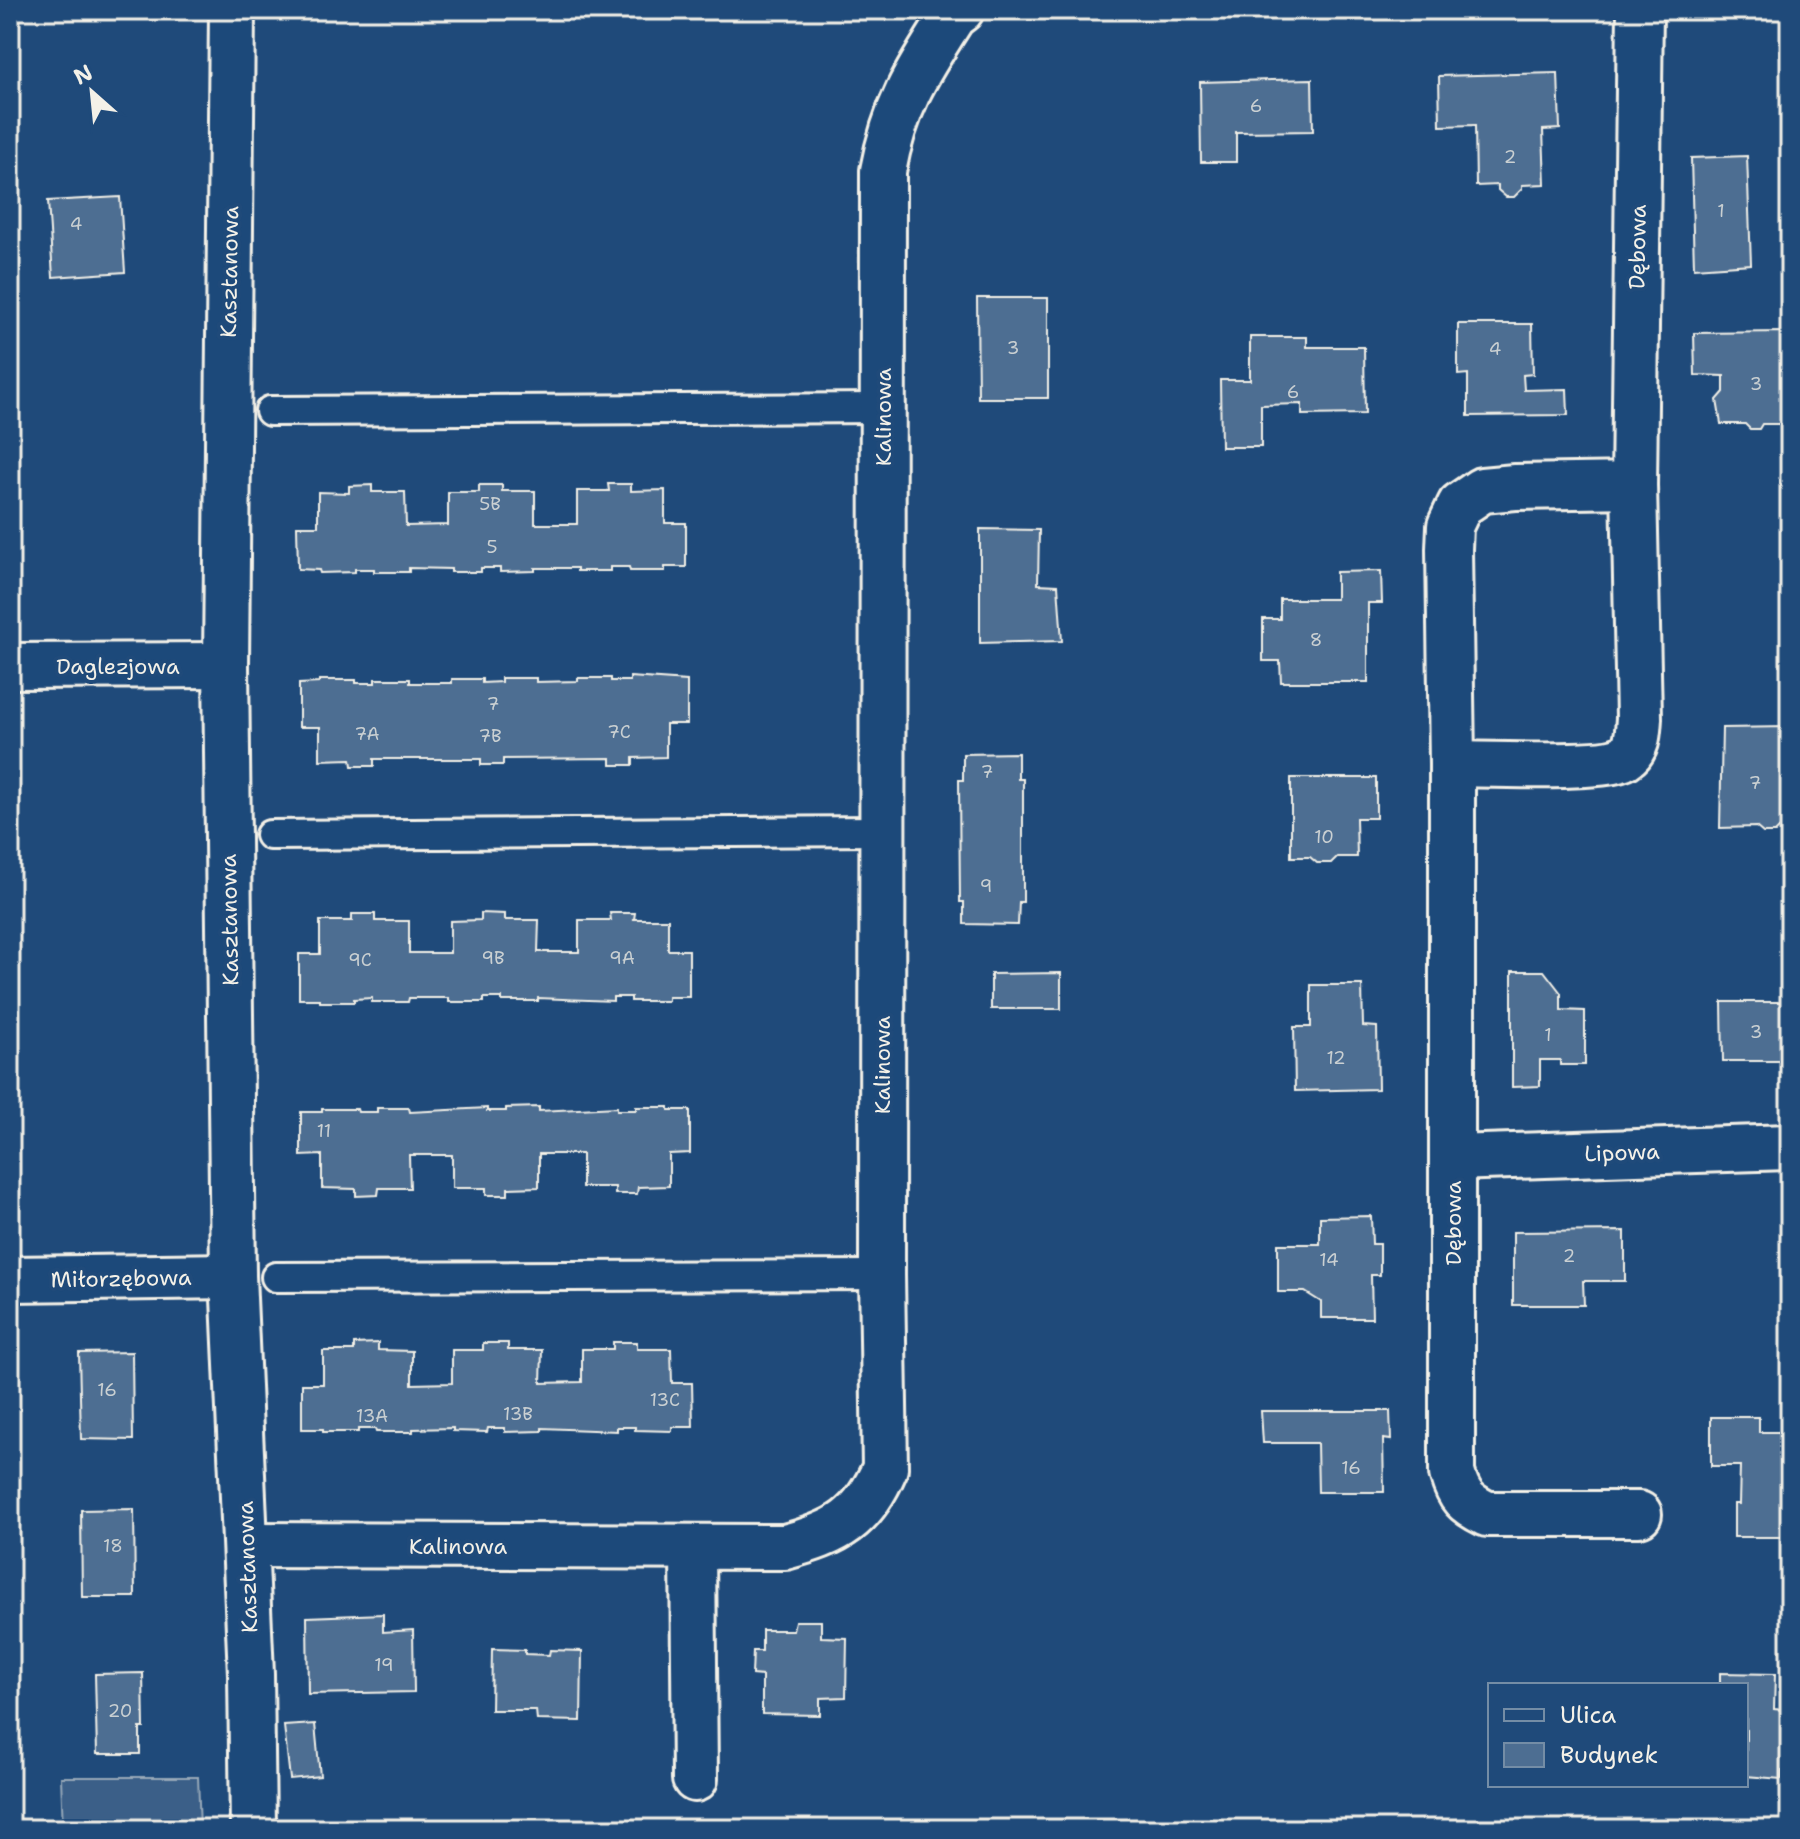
<svg xmlns="http://www.w3.org/2000/svg" width="1800" height="1839" viewBox="0 0 1800 1839" font-family="'Shantell Sans',sans-serif">
<style>
.green{fill:#3a5f88;stroke:#97a8b8;stroke-width:2}
.building{fill:#4d6e92;stroke:#f4f1e8;stroke-width:2}
.lines{fill:none;stroke-linecap:round;stroke-linejoin:round}
.service-casing{stroke:#f4f1e8;stroke-width:34}
.minor-casing{stroke:#f4f1e8;stroke-width:50}
.service{stroke:#1f4a7a;stroke-width:28}
.minor{stroke:#1f4a7a;stroke-width:44}
.labels{text-anchor:middle;stroke-width:8;stroke-linejoin:round;paint-order:stroke}
.number-label{font-size:18px;fill:#cad0d2}
.street-label{font-size:22px;fill:#f4f1e8;stroke:#1f4a7a}
</style>
<rect width="100%" height="100%" fill="#1f4a7a"/>
<filter id="ink" filterUnits="userSpaceOnUse"><feTurbulence type="fractalNoise" baseFrequency=".0125" numOctaves="2"/><feDisplacementMap in="SourceGraphic" scale="16" xChannelSelector="R" yChannelSelector="G"/><feConvolveMatrix kernelMatrix="1 2 1 2 8 2 1 2 1" color-interpolation-filters="sRGB"/></filter>
<g filter="url(#ink)">
<!-- green -->
<path class="green" d="M 61,1777 L 198,1777 L 200,1829 L 63,1829 Z"/>
<!-- building -->
<g class="building">
<path d="M 1558,73 L 1560,129 L 1543,130 L 1545,184 L 1522,185 L 1522,189 L 1514,197 L 1506,197 L 1498,190 L 1498,185 L 1476,186 L 1475,125 L 1440,126 L 1439,76 Z"/>
<path d="M 1312,79 L 1313,131 L 1236,132 L 1236,162 L 1201,162 L 1200,82 Z"/>
<path d="M 1747,156 L 1751,264 L 1694,268 L 1691,158 Z"/>
<path d="M 120,197 L 125,272 L 53,277 L 48,201 Z"/>
<path d="M 977,298 L 1048,298 L 1048,398 L 978,398 Z"/>
<path d="M 1458,324 L 1532,324 L 1533,374 L 1523,375 L 1524,390 L 1567,389 L 1568,415 L 1468,416 L 1468,374 L 1458,375 Z"/>
<path d="M 1786,332 L 1787,395 L 1790,398 L 1787,424 L 1762,424 L 1759,429 L 1750,429 L 1745,424 L 1721,424 L 1717,400 L 1724,392 L 1724,376 L 1695,375 L 1694,333 Z"/>
<path d="M 1250,337 L 1307,337 L 1307,347 L 1364,347 L 1365,414 L 1302,415 L 1302,404 L 1261,405 L 1261,447 L 1221,447 L 1220,380 L 1250,380 Z"/>
<path d="M 608,484 L 631,484 L 631,491 L 665,490 L 665,523 L 686,523 L 686,567 L 665,567 L 665,571 L 630,571 L 629,567 L 610,567 L 610,571 L 577,571 L 577,568 L 535,568 L 535,571 L 500,572 L 500,568 L 481,568 L 481,572 L 451,572 L 451,569 L 409,568 L 409,572 L 374,572 L 374,569 L 355,569 L 355,572 L 320,573 L 319,570 L 298,569 L 297,526 L 318,526 L 318,492 L 349,493 L 349,486 L 372,485 L 372,492 L 405,492 L 406,526 L 448,525 L 448,492 L 479,492 L 479,485 L 502,485 L 502,491 L 535,491 L 535,524 L 577,524 L 577,491 L 609,491 Z"/>
<path d="M 980,529 L 1039,530 L 1038,584 L 1058,585 L 1062,641 L 980,643 Z"/>
<path d="M 1381,571 L 1382,603 L 1368,603 L 1368,682 L 1281,682 L 1280,661 L 1263,661 L 1263,619 L 1280,619 L 1280,599 L 1336,599 L 1336,572 Z"/>
<path d="M 630,677 L 687,681 L 687,724 L 666,724 L 666,757 L 633,758 L 633,765 L 611,765 L 611,758 L 503,759 L 503,765 L 481,765 L 481,759 L 374,759 L 374,766 L 352,766 L 351,759 L 320,760 L 320,727 L 299,727 L 299,684 L 319,683 L 319,680 L 356,680 L 356,683 L 375,683 L 375,679 L 410,679 L 410,683 L 452,683 L 452,679 L 482,679 L 482,683 L 501,682 L 501,678 L 536,678 L 536,682 L 578,681 L 578,678 L 611,678 L 611,681 L 630,681 Z"/>
<path d="M 1789,727 L 1790,827 L 1781,827 L 1775,833 L 1763,833 L 1756,827 L 1720,828 L 1722,728 Z"/>
<path d="M 1018,753 L 1018,779 L 1023,779 L 1023,902 L 1019,902 L 1018,925 L 964,924 L 964,902 L 960,902 L 959,780 L 963,780 L 963,754 Z"/>
<path d="M 1291,778 L 1376,778 L 1376,818 L 1356,818 L 1357,857 L 1337,857 L 1331,863 L 1317,863 L 1310,857 L 1291,857 Z"/>
<path d="M 481,913 L 505,914 L 505,920 L 539,920 L 538,952 L 579,952 L 579,920 L 611,920 L 610,913 L 635,913 L 634,919 L 668,919 L 668,950 L 689,950 L 689,997 L 668,997 L 668,1001 L 631,1001 L 631,997 L 613,997 L 613,1001 L 538,998 L 538,1001 L 502,1001 L 502,998 L 484,998 L 484,1002 L 449,1002 L 449,998 L 409,998 L 408,1002 L 372,1002 L 372,998 L 354,999 L 354,1002 L 320,1002 L 320,999 L 299,999 L 299,954 L 320,954 L 320,921 L 352,921 L 352,914 L 375,914 L 375,921 L 409,921 L 409,953 L 450,953 L 450,921 L 481,920 Z"/>
<path d="M 1512,971 L 1544,971 L 1561,993 L 1561,1010 L 1585,1011 L 1585,1065 L 1560,1065 L 1560,1060 L 1540,1060 L 1540,1086 L 1512,1087 Z"/>
<path d="M 1061,973 L 1061,1009 L 991,1009 L 991,974 Z"/>
<path d="M 1311,985 L 1362,985 L 1363,1026 L 1377,1027 L 1378,1089 L 1295,1091 L 1294,1027 L 1311,1027 Z"/>
<path d="M 1722,1002 L 1790,1002 L 1790,1061 L 1723,1061 Z"/>
<path d="M 539,1107 L 539,1111 L 617,1107 L 617,1110 L 636,1110 L 636,1107 L 669,1107 L 669,1110 L 690,1110 L 690,1153 L 669,1154 L 669,1186 L 638,1187 L 637,1194 L 615,1194 L 615,1187 L 582,1187 L 582,1154 L 539,1154 L 539,1187 L 508,1188 L 508,1195 L 486,1195 L 486,1188 L 452,1188 L 452,1155 L 409,1155 L 410,1188 L 379,1188 L 378,1195 L 356,1196 L 356,1189 L 322,1188 L 322,1155 L 301,1156 L 301,1112 L 322,1112 L 322,1109 L 357,1109 L 358,1112 L 377,1112 L 377,1108 L 409,1108 L 410,1112 L 487,1108 L 487,1111 L 506,1111 L 506,1108 Z"/>
<path d="M 1371,1216 L 1372,1244 L 1380,1244 L 1380,1275 L 1371,1275 L 1372,1318 L 1321,1318 L 1321,1302 L 1305,1292 L 1278,1292 L 1278,1244 L 1320,1244 L 1320,1217 Z"/>
<path d="M 1625,1231 L 1625,1281 L 1583,1281 L 1584,1305 L 1513,1305 L 1513,1232 Z"/>
<path d="M 613,1342 L 637,1342 L 637,1349 L 671,1349 L 672,1383 L 692,1383 L 693,1427 L 672,1427 L 672,1431 L 635,1430 L 635,1427 L 617,1427 L 617,1431 L 542,1428 L 542,1431 L 505,1432 L 505,1428 L 488,1428 L 487,1432 L 453,1431 L 453,1428 L 413,1429 L 413,1432 L 376,1432 L 375,1429 L 358,1429 L 358,1432 L 323,1432 L 323,1429 L 302,1429 L 302,1384 L 323,1384 L 323,1351 L 354,1351 L 354,1344 L 378,1343 L 378,1350 L 412,1351 L 412,1384 L 452,1383 L 452,1350 L 483,1350 L 483,1343 L 508,1343 L 508,1350 L 542,1350 L 541,1383 L 582,1382 L 582,1349 L 613,1349 Z"/>
<path d="M 11,1352 L 12,1440 L 10,1440 Z"/>
<path d="M 132,1352 L 133,1440 L 81,1439 L 79,1353 Z"/>
<path d="M 1261,1411 L 1390,1411 L 1391,1440 L 1383,1439 L 1384,1492 L 1318,1492 L 1317,1443 L 1263,1443 Z"/>
<path d="M 1711,1417 L 1759,1417 L 1759,1432 L 1790,1432 L 1790,1537 L 1734,1537 L 1734,1504 L 1739,1504 L 1740,1466 L 1711,1466 Z"/>
<path d="M 134,1509 L 135,1597 L 82,1597 L 81,1510 Z"/>
<path d="M 11,1511 L 12,1599 L 10,1599 Z"/>
<path d="M 383,1614 L 383,1632 L 413,1630 L 414,1692 L 308,1694 L 307,1617 Z"/>
<path d="M 795,1621 L 821,1621 L 821,1637 L 847,1638 L 846,1697 L 820,1698 L 820,1715 L 762,1714 L 762,1676 L 752,1675 L 753,1651 L 762,1651 L 762,1630 L 793,1630 Z"/>
<path d="M 492,1649 L 525,1650 L 525,1654 L 549,1655 L 550,1650 L 582,1651 L 581,1721 L 537,1720 L 536,1710 L 491,1710 Z"/>
<path d="M 143,1673 L 144,1728 L 140,1728 L 140,1754 L 97,1754 L 95,1674 Z"/>
<path d="M 1720,1673 L 1775,1674 L 1774,1709 L 1783,1710 L 1783,1718 L 1790,1718 L 1790,1771 L 1782,1771 L 1781,1779 L 1746,1776 L 1746,1685 L 1720,1685 Z"/>
<path d="M 315,1724 L 320,1776 L 290,1779 L 284,1726 Z"/>
</g>
<g class="lines">
<!-- service casing -->
<g class="service-casing">
<g id="service">
<path d="M 270,411 L 883,408"/>
<path d="M 270,835 L 883,831"/>
<path d="M 276,1277 L 882,1275"/>
</g>
</g>
<!-- minor casing -->
<g class="minor-casing">
<g id="minor">
<path d="M 232,10 L 226,665 L 233,1276 L 251,1674 L 253,1829"/>
<path d="M 10,666 L 226,665"/>
<path d="M 1452,764 C 1483,764 1605,770 1625,757 C 1638,749 1638,732 1639,718 L 1634,485"/>
<path d="M 1453,1158 L 1790,1147"/>
<path d="M 10,1279 L 233,1276"/>
<path d="M 1639,1514 L 1487,1514 C 1465,1503 1459,1497 1452,1473 L 1452,764 L 1449,549 L 1450,526 L 1460,505 L 1482,490 L 1515,487 L 1634,485 L 1640,10"/>
<path d="M 246,1545 L 785,1547 C 838,1533 863,1519 885,1468 L 882,1275 L 883,171 C 895,105 917,72 953,16 L 961,10"/>
<path d="M 693,1547 L 695,1779"/>
</g>
</g>
<!-- service -->
<use href="#service" class="service"/>
<!-- minor -->
<use href="#minor" class="minor"/>
</g>
</g>
<g class="labels">
<!-- number labels -->
<g class="number-label">
<text x="1256" y="112">6</text>
<text x="1510" y="163">2</text>
<text x="1721" y="217">1</text>
<text x="76" y="230">4</text>
<text x="1013" y="354">3</text>
<text x="1495" y="355">4</text>
<text x="1756" y="390">3</text>
<text x="1293" y="398">6</text>
<text x="490" y="510">5B</text>
<text x="492" y="553">5</text>
<text x="1316" y="646">8</text>
<text x="493" y="710">7</text>
<text x="619" y="738">7C</text>
<text x="367" y="740">7A</text>
<text x="490" y="742">7B</text>
<text x="987" y="778">7</text>
<text x="1755" y="789">7</text>
<text x="1324" y="843">10</text>
<text x="986" y="892">9</text>
<text x="493" y="964">9B</text>
<text x="622" y="964">9A</text>
<text x="360" y="966">9C</text>
<text x="1756" y="1038">3</text>
<text x="1548" y="1041">1</text>
<text x="1336" y="1064">12</text>
<text x="324" y="1137">11</text>
<text x="1569" y="1262">2</text>
<text x="1329" y="1266">14</text>
<text x="107" y="1396">16</text>
<text x="665" y="1406">13C</text>
<text x="518" y="1420">13B</text>
<text x="372" y="1422">13A</text>
<text x="1351" y="1474">16</text>
<text x="113" y="1552">18</text>
<text x="384" y="1671">19</text>
<text x="120" y="1717">20</text>
</g>
<!-- street labels -->
<g class="street-label">
<text transform="translate(1637 247) rotate(-89)" y="8">Dębowa</text>
<text transform="translate(229 272) rotate(-89)" y="8">Kasztanowa</text>
<text transform="translate(883 417) rotate(-90)" y="8">Kalinowa</text>
<text x="118" y="674">Daglezjowa</text>
<text transform="translate(229 920) rotate(-91)" y="8">Kasztanowa</text>
<text transform="translate(882 1065) rotate(-90)" y="8">Kalinowa</text>
<text transform="translate(1622 1152) rotate(-2)" y="8">Lipowa</text>
<text transform="translate(1453 1223) rotate(-90)" y="8">Dębowa</text>
<text transform="translate(121 1278) rotate(-1)" y="8">Miłorzębowa</text>
<text x="458" y="1554">Kalinowa</text>
<text transform="translate(247 1567) rotate(-92)" y="8">Kasztanowa</text>
</g>
</g>
<!-- margin -->
<rect width="1800" height="1839" fill="none" stroke="#1f4a7a" stroke-width="40"/>
<rect x="20" y="20" width="1760" height="1799" fill="none" stroke="#f4f1e8" stroke-width="3" filter="url(#ink)"/>
<!-- legend -->
<rect x="1488" y="1683" width="260" height="104" fill="#1f4a7a" stroke="#748da6" stroke-width="2"/>
<rect x="1504" y="1709" width="40" height="12" fill="#1f4a7a" stroke="#748da6" stroke-width="2"/>
<text x="1560" y="1723" font-size="24" fill="#f4f1e8">Ulica</text>
<rect x="1504" y="1743" width="40" height="24" fill="#4d6e92" stroke="#748da6" stroke-width="2"/>
<text x="1560" y="1763" font-size="24" fill="#f4f1e8">Budynek</text>
<!-- north arrow -->
<g transform="translate(92 92) rotate(333)" stroke="#1f4a7a" stroke-width="6" paint-order="stroke">
<path d="M0-6L14 30L0 20L-14 30Z" fill="#f4f1e8"/>
<text y="-12" font-size="22" font-weight="bold" text-anchor="middle" fill="#f4f1e8">N</text>
</g>
</svg>
